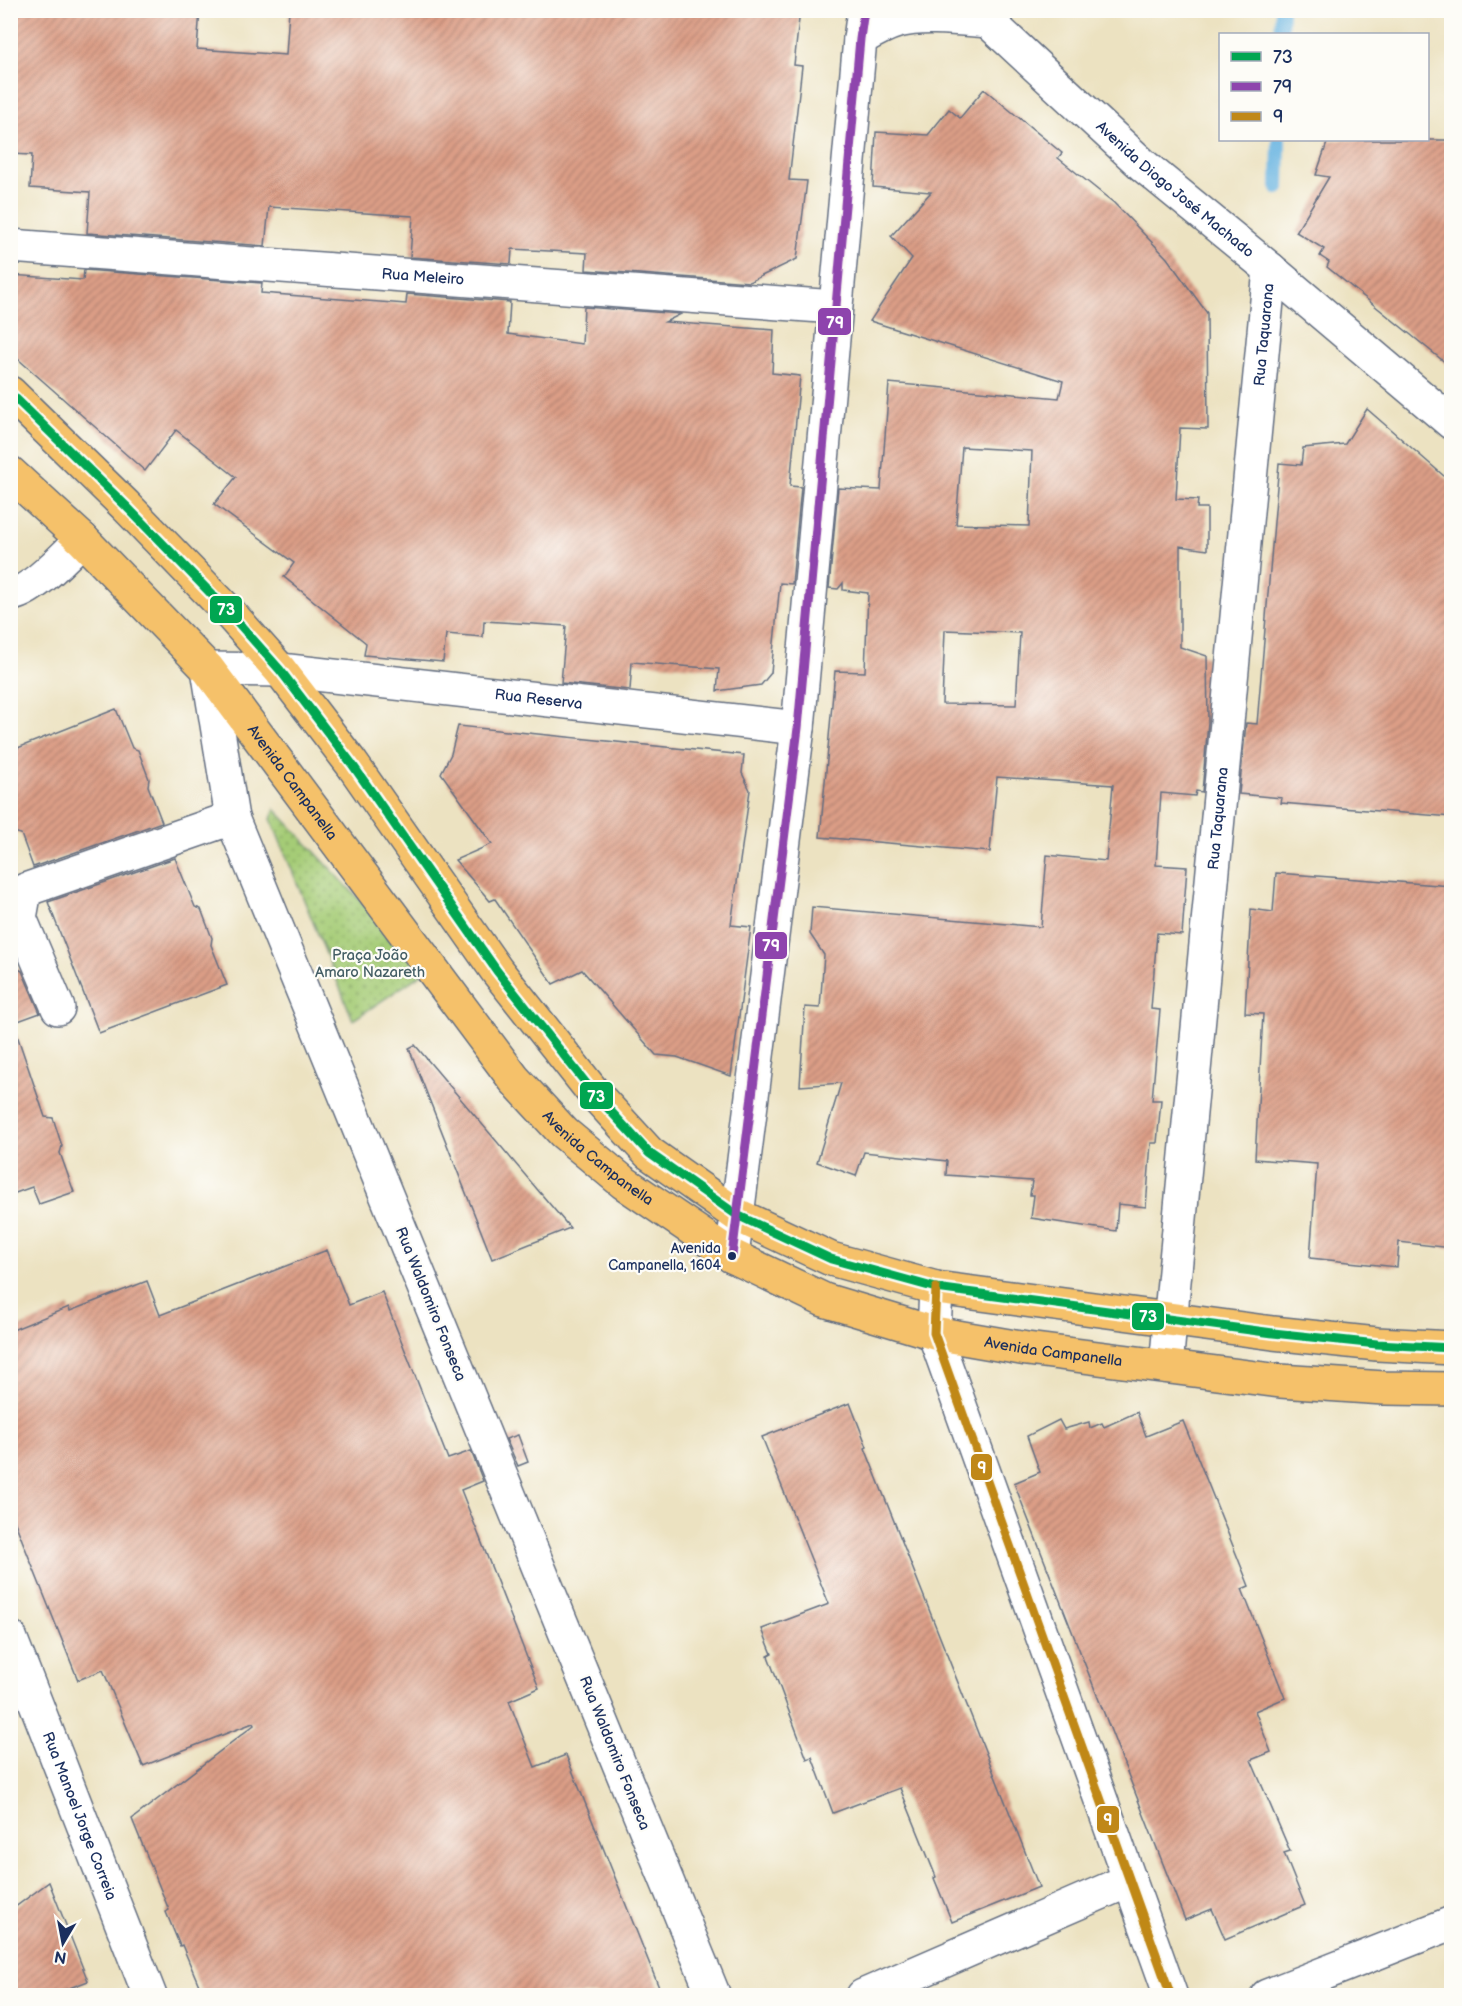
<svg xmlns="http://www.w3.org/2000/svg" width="1462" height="2006" viewBox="0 0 1462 2006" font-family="'Balsamiq Sans',sans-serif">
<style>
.park{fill:url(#park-dots);stroke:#607e6a;stroke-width:1.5}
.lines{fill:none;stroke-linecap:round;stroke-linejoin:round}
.stream{stroke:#68b4e1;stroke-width:14}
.building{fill:url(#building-hatch);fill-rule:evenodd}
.minor-casing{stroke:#646e81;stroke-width:36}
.major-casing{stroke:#646e81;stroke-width:36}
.minor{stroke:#fff;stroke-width:33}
.major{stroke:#f5c16b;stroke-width:33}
.bus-1-casing{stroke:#fdfcf7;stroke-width:14}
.bus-2-casing{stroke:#fdfcf7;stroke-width:14}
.bus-3-casing{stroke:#fdfcf7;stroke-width:14}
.bus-1{stroke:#00a651;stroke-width:9}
.bus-2{stroke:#8e44ad;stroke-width:9}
.bus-3{stroke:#c08818;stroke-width:9}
.bus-dot{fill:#1b2f5e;stroke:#fdfcf7;stroke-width:2}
.labels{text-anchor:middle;stroke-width:4.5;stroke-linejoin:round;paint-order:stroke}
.bus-label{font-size:14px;fill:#1b2f5e;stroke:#fdfcf7;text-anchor:end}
.street-label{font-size:15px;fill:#1b2f5e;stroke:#fdfcf7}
.park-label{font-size:15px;fill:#445e65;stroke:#fdfcf7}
.line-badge{stroke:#fdfcf7;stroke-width:2}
.badge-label{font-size:16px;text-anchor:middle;font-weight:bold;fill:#fff}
</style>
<defs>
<pattern id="park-dots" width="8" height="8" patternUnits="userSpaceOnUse" patternTransform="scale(1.5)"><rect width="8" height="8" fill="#a5cc76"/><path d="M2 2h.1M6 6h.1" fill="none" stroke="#86a664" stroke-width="1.8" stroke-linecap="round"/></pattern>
<pattern id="building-hatch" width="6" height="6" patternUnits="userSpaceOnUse" patternTransform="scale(1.5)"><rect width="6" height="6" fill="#dc9e86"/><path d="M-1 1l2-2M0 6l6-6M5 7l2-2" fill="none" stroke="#b28171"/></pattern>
</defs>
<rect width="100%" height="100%" fill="#fdfcf7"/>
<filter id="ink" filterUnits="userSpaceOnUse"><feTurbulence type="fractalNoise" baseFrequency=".0167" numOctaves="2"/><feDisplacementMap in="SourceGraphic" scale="12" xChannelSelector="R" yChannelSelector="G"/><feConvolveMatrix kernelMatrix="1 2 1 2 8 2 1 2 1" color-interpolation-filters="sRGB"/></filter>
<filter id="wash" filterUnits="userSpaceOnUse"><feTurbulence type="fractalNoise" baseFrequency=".008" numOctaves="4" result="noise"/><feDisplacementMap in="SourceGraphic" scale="24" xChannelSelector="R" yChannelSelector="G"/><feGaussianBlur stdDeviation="1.35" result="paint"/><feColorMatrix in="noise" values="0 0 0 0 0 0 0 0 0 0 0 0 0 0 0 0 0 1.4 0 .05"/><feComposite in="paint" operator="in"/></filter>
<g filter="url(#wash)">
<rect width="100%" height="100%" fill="#ece2c1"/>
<!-- park -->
<path class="park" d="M 275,809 L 426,971 L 353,1020 L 271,819 Z"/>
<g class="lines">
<!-- stream -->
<g class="stream">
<path d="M 1281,34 L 1282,10"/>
<path d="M 1278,188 L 1279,140"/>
</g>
</g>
<g id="blocks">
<!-- building -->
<g class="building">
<path d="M 10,10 L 200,10 L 197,49 L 286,55 L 289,10 L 800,10 L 794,65 L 802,66 L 789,180 L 807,181 L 797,259 L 749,282 L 586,270 L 587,253 L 512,249 L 511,264 L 410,257 L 413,216 L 269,207 L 265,246 L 87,233 L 90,192 L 30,188 L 32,155 L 10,154 Z"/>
<path d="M 984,89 L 1062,153 L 1058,158 L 1114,203 L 1167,258 L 1207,313 L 1208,429 L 1180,428 L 1176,499 L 1198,500 L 1197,508 L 1207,508 L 1207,550 L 1180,546 L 1180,647 L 1207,656 L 1208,722 L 1202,792 L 1196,791 L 1195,796 L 1161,793 L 1156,865 L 1187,867 L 1182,935 L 1157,933 L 1151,1009 L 1160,1010 L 1152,1100 L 1161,1100 L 1157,1143 L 1151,1143 L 1146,1207 L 1118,1204 L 1116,1231 L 1031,1218 L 1034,1195 L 1030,1195 L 1032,1181 L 946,1175 L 947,1161 L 864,1152 L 856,1176 L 817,1162 L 841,1083 L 800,1086 L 805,1007 L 820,1008 L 824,955 L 810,934 L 812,907 L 1041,927 L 1047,855 L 1106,861 L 1113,785 L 997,777 L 990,852 L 820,837 L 835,671 L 865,672 L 868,593 L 843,590 L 843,583 L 838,589 L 829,588 L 838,488 L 881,490 L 889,383 L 1059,398 L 1063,381 L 870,321 L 912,258 L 891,236 L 931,192 L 873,187 L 876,132 L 928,135 L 949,109 L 960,118 ZM 962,447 L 1032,451 L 1029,526 L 956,524 ZM 945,630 L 1020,633 L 1016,705 L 942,704 Z"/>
<path d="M 1328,140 L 1452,140 L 1452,368 L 1327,267 L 1329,262 L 1320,256 L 1324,249 L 1296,232 L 1329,177 L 1316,175 Z"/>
<path d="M 84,270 L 262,283 L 261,293 L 406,304 L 407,294 L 510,302 L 508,334 L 582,344 L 584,307 L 681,314 L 665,322 L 774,330 L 772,373 L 800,376 L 790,486 L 801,487 L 792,584 L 780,583 L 771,673 L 761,685 L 717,691 L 719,669 L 632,662 L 630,690 L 561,683 L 566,626 L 484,621 L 483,637 L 446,634 L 443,662 L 364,655 L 366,643 L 284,577 L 294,563 L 214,504 L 236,477 L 176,430 L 145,471 L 10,352 L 10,275 L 83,280 Z"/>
<path d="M 1367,409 L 1452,483 L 1452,817 L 1281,803 L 1282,798 L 1239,794 L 1246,723 L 1257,724 L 1279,463 L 1301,465 L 1303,448 L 1345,444 Z"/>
<path d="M 116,709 L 132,748 L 138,750 L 149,779 L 148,786 L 162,822 L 33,867 L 21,834 L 10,831 L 10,751 Z"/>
<path d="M 458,726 L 744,755 L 742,773 L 750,790 L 731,925 L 751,927 L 731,1076 L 677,1057 L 656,1055 L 582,970 L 553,984 L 495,899 L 490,901 L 455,860 L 492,844 L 441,773 L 451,754 Z"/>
<path d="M 175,858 L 195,907 L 201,909 L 212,938 L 211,945 L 227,985 L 99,1033 L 48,902 Z"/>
<path d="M 1276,873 L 1452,886 L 1452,1248 L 1399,1242 L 1397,1267 L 1310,1258 L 1317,1164 L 1255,1159 L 1263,1014 L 1245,1013 L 1251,909 L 1273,912 Z"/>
<path d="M 10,964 L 22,971 L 40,1013 L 10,1024 Z"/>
<path d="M 17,1035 L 45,1117 L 53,1118 L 62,1146 L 60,1153 L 74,1192 L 39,1204 L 32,1187 L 10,1195 L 10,1036 Z"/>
<path d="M 415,1045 L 570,1228 L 492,1259 L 409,1048 Z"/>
<path d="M 327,1250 L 349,1305 L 382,1292 L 448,1459 L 471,1451 L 483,1481 L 461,1490 L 539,1688 L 509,1701 L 535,1767 L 566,1755 L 662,1995 L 203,1995 L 182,1945 L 180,1946 L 166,1912 L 169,1910 L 132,1819 L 254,1725 L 253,1723 L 143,1766 L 103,1670 L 78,1680 L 10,1510 L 10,1331 L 69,1307 L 70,1311 L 147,1281 L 160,1315 Z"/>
<path d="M 850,1403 L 867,1447 L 865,1448 L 1039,1887 L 952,1922 L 934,1878 L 936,1877 L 900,1788 L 833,1813 L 812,1757 L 807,1759 L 768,1656 L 772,1654 L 762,1629 L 829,1604 L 762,1437 Z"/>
<path d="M 1137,1412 L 1146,1436 L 1183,1421 L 1249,1586 L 1242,1589 L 1285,1698 L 1255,1711 L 1271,1752 L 1251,1760 L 1290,1851 L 1284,1853 L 1305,1905 L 1225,1939 L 1212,1909 L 1185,1920 L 1014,1483 L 1040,1472 L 1027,1436 L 1059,1420 L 1064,1429 L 1089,1422 L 1090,1428 L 1102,1423 L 1104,1427 Z"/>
<path d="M 518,1435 L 528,1462 L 518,1466 L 506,1439 Z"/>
<path d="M 49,1882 L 88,1981 L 51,1995 L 10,1995 L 10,1911 Z"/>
</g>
</g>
</g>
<g filter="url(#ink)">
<use href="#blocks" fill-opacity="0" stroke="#646e81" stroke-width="1.5"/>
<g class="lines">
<!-- minor casing -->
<g class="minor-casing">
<g id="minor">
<path id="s1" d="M 976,10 L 1144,166 L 1270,269 L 1452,423"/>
<path d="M 860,39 C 872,32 884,25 898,21 C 922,14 962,19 987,21"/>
<path id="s2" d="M 10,246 L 835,307"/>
<path d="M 10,594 C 30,594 68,553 82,539"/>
<path d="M 58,1008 L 20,918 L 25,890 L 232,818"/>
<path d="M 732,1256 L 798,728 L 860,39 L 864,10"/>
<path d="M 936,1288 L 934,1333 L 1171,1996"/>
<path id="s3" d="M 1166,1366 L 1270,269"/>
<path id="s4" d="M 10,1637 L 150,1996"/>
<path id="s5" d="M 714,1996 L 232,818 L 208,669 L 280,670 L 798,728"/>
<path d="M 863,1996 L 1130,1880"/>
<path d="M 1267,1996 L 1452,1923"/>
</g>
</g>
<!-- major casing -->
<g class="major-casing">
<g id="major">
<path d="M 10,393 L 126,506 L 225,608 L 280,670 L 352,764 L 497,971 L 593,1092 L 649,1153 L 737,1215 L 831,1259 L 936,1288 L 1273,1333 L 1377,1344 L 1452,1348"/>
<path id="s6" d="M 10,473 L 82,539 L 208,669 L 514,1079 L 564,1133 L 623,1182 L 732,1256 L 824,1300 L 934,1333 L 1027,1349 L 1280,1381 L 1384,1388 L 1452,1389"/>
</g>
</g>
<!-- minor -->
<use href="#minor" class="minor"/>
<!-- major -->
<use href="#major" class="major"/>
<!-- bus-1 casing -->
<g class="bus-1-casing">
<path id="bus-1" d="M 10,393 L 126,506 L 225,608 L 280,670 L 352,764 L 497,971 L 593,1092 L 649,1153 L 737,1215 L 831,1259 L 936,1288 L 1273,1333 L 1377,1344 L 1452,1348"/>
</g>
<!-- bus-2 casing -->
<g class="bus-2-casing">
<path id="bus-2" d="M 732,1256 L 798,728 L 860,39 L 864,10"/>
</g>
<!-- bus-3 casing -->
<g class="bus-3-casing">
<path id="bus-3" d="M 936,1288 L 934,1333 L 1171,1996"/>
</g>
<!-- bus-1 -->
<use href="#bus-1" class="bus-1"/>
<!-- bus-2 -->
<use href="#bus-2" class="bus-2"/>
<!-- bus-3 -->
<use href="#bus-3" class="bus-3"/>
</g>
</g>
<!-- markers -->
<circle class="bus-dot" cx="732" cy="1256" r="5"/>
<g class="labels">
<!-- bus labels -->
<g class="bus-label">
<text x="721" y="1253">Avenida<tspan x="721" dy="17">Campanella, 1604</tspan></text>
</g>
<!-- street labels -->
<g class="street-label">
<text dy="5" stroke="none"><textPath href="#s1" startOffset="268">Avenida Diogo José Machado</textPath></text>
<text dy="5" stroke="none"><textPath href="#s2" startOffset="414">Rua Meleiro</textPath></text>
<text dy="5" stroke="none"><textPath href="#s3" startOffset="1036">Rua Taquarana</textPath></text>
<text dy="5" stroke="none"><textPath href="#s5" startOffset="1756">Rua Reserva</textPath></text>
<text dy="5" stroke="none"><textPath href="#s6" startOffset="420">Avenida Campanella</textPath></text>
<text dy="5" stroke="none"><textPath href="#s3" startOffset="550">Rua Taquarana</textPath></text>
<text dy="5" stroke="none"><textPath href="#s6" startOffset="906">Avenida Campanella</textPath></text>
<text transform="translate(431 1304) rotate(68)" y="5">Rua Waldomiro Fonseca</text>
<text dy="5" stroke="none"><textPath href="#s6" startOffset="1410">Avenida Campanella</textPath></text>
<text transform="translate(615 1753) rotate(68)" y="5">Rua Waldomiro Fonseca</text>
<text dy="5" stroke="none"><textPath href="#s4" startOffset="192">Rua Manoel Jorge Correia</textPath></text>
</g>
<!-- park labels -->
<g class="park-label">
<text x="370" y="960">Praça João<tspan x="370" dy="17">Amaro Nazareth</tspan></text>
</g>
</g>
<g class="line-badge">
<rect x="817" y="307" width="35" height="29" rx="6" fill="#8e44ad"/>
<rect x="209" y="595" width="34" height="29" rx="6" fill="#00a651"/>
<rect x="754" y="931" width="34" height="29" rx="6" fill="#8e44ad"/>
<rect x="579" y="1081" width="35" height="29" rx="6" fill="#00a651"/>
<rect x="1131" y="1302" width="34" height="29" rx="6" fill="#00a651"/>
<rect x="970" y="1453" width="23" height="28" rx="6" fill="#c08818"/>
<rect x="1096" y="1805" width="24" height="29" rx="6" fill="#c08818"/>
</g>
<g class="badge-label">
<text x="835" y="328">79</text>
<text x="226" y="615">73</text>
<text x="771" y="951">79</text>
<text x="596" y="1102">73</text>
<text x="1148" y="1322">73</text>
<text x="982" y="1473">9</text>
<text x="1108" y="1825">9</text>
</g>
<!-- margin -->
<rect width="1462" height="2006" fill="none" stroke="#fdfcf7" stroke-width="36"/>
<!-- legend -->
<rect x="1219" y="33" width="210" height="108" fill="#fdfcf7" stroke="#a3aaba" stroke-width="1.5"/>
<rect x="1231" y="52" width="30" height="9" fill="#00a651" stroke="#a3aaba" stroke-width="1.5"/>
<text x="1273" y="63" font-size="18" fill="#1b2f5e">73</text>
<rect x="1231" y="82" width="30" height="9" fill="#8e44ad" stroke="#a3aaba" stroke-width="1.5"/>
<text x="1273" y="93" font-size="18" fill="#1b2f5e">79</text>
<rect x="1231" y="112" width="30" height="9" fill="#c08818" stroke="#a3aaba" stroke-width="1.5"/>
<text x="1273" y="123" font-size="18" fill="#1b2f5e">9</text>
<!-- north arrow -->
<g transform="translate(63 1943) rotate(190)" stroke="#fdfcf7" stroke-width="4.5" paint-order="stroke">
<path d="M0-4.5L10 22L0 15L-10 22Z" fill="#1b2f5e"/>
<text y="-9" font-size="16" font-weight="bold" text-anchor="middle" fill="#1b2f5e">N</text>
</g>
</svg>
